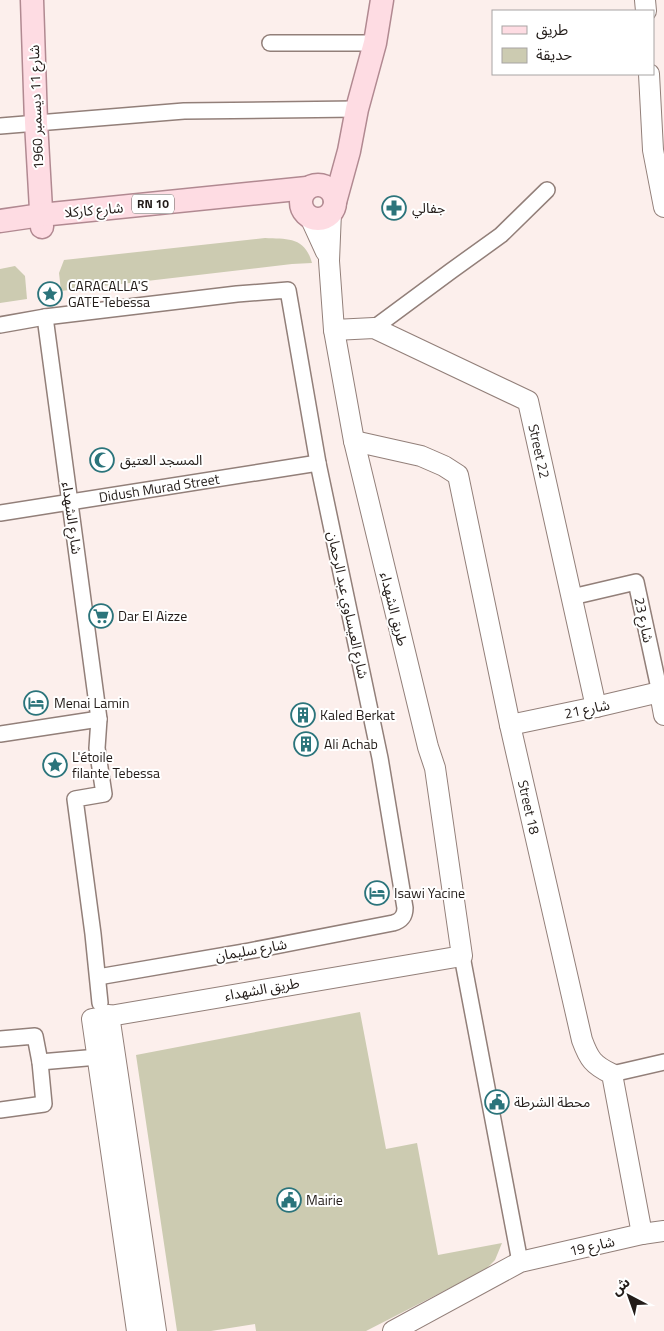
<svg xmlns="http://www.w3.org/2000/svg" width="664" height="1331" viewBox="0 0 664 1331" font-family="'Titillium Web','Noto Sans Arabic',sans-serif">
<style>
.green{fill:#cccbb1}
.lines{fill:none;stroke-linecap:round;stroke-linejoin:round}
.street-casing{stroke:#927f79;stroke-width:18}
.secondary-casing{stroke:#927f79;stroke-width:22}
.primary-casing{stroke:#b18991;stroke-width:25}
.street{stroke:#fff;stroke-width:15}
.secondary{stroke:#fff;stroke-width:20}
.primary{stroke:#fedce3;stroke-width:22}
.labels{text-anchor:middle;stroke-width:4;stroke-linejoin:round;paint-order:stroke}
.shield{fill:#fff;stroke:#65605e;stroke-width:1}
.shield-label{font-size:12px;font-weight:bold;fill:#231c19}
.street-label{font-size:14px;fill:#231c19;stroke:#fff}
.poi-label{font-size:14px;fill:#231c19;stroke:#fff;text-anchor:start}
</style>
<rect width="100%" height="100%" fill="#fcefec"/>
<!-- green -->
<g class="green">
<path d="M 265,238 C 288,239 305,237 312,263 L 292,264 L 61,291 L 59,273 L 64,260 Z"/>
<path d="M 15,266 L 25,276 L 27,299 L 0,303 L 0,269 Z"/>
<path d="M 360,1012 L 386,1149 L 417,1143 L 438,1255 L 502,1243 L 495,1260 L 485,1270 L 366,1331 L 256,1331 L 255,1324 L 211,1331 L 177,1331 L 136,1055 Z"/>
</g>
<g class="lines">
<!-- street casing -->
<g class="street-casing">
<g id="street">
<path d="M 270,43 L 375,43"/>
<path d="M 0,126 L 184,111 L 357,109"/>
<path d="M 45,317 L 99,719 L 97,748 L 104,794 L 75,799 L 93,934 L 100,1003"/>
<path d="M 0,325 L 45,317 L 237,294 L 288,290 L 318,463 L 380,758 L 405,908 C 405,916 401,921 393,923 L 249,951 L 98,977"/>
<path d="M 374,328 L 451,271 L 501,235 L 547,190"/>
<path id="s1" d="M 0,513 L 318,463"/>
<path d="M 572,597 L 636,582 L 660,693"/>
<path d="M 0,734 L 99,719"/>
<path d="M 462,956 L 520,1262"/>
<path d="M 0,1039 L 35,1036 L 40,1062 L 44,1104 L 0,1110"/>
<path d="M 40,1062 L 98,1057"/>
<path d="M 612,1074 L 664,1062"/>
</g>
</g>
<!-- secondary casing -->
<g class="secondary-casing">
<g id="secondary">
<path d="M 645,0 L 646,11"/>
<path d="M 649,74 L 653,150 L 664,207"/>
<path d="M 310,217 L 326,252"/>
<path id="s2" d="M 334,330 L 374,328 L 528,401 L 596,707"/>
<path id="s3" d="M 354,441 L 421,456 L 444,466 L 458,475 L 510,725 L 582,1040 C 589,1059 593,1065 612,1074 L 642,1234"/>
<path d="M 660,693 L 664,715"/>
<path d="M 510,725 L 596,707 L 664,691"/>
<path d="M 109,1015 L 156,1331"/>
<path d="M 137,1331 L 92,1019 L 462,956 L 435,768 L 428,747 L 354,441 L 334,330 L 329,261 L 331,212"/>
<path d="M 393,1331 L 520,1262 L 642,1234 L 664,1231"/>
</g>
</g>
<!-- primary casing -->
<g class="primary-casing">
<g id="primary">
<path d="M 32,0 L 36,122 L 42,227"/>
<circle cx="318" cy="202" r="17"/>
<path d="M 335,202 L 349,151 L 357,109 L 375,43 L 382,0"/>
<path d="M 0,221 L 41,215 L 307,188"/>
</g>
</g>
<!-- street -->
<use href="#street" class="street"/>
<!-- secondary -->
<use href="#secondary" class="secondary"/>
<!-- primary -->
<use href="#primary" class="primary"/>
</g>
<!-- icons -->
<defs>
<g id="pharmacy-ring" transform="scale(1.25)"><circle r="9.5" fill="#fff" stroke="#2b747b" stroke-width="1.5"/><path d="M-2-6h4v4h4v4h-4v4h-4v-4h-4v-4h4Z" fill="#2b747b"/></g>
<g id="sight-ring" transform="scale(1.25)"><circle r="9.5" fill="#fff" stroke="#2b747b" stroke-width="1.5"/><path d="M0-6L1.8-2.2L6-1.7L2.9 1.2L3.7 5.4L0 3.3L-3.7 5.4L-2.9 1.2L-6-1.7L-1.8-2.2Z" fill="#2b747b"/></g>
<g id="mosque-ring" transform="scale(1.25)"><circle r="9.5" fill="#fff" stroke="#2b747b" stroke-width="1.5"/><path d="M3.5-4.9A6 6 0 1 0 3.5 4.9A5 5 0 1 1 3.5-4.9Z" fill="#2b747b"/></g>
<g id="supermarket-ring" transform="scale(1.25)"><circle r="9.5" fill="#fff" stroke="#2b747b" stroke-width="1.5"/><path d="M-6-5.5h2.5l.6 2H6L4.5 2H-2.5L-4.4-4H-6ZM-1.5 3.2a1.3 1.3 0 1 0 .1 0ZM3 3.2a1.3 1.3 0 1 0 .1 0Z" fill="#2b747b"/></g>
<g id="hotel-ring" transform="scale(1.25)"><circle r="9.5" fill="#fff" stroke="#2b747b" stroke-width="1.5"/><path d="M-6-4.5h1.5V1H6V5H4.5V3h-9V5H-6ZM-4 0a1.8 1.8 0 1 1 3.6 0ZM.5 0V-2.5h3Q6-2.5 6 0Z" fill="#2b747b"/></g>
<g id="building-ring" transform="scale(1.25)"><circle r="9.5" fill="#fff" stroke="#2b747b" stroke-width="1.5"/><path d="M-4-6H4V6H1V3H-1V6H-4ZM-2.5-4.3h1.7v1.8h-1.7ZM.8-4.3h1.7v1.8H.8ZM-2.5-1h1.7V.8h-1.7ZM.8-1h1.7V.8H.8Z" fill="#2b747b"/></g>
<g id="civic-ring" transform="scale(1.25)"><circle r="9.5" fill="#fff" stroke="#2b747b" stroke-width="1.5"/><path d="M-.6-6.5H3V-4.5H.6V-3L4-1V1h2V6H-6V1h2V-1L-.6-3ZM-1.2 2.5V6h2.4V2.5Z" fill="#2b747b"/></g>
</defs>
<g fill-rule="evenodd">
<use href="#pharmacy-ring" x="394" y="208"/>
<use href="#sight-ring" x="50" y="294"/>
<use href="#mosque-ring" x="102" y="460"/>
<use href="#supermarket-ring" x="101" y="616"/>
<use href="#hotel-ring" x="36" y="703"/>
<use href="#building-ring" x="303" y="715"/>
<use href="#building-ring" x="306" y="744"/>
<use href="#sight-ring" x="55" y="765"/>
<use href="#hotel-ring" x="377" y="893"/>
<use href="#civic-ring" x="497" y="1102"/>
<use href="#civic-ring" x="289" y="1200"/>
</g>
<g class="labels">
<!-- shield labels -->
<rect class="shield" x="132" y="194.5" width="42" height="19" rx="4"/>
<g class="shield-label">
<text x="153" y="208">RN 10</text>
</g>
<!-- street labels -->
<g class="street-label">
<text transform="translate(36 107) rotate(-92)" y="5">شارع 11 ديسمبر 1960</text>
<text transform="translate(94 210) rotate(-5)" y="5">شارع كاركلا</text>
<text dy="5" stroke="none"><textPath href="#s2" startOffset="262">Street 22</textPath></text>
<text dy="5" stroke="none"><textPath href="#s1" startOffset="161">Didush Murad Street</textPath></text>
<text transform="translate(72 518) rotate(82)" y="5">شارع الشهداء</text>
<text transform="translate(348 605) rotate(78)" y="5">شارع العيساوي عبد الرحمان</text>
<text transform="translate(394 609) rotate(76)" y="5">طريق الشهداء</text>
<text transform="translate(644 620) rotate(78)" y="5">شارع 23</text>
<text transform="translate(587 709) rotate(-12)" y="5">شارع 21</text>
<text dy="5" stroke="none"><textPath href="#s3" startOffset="450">Street 18</textPath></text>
<text transform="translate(251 950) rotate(-10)" y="5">شارع سليمان</text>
<text transform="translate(262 989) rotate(-10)" y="5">طريق الشهداء</text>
<text transform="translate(592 1246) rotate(-13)" y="5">شارع 19</text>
</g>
<!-- poi labels -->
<g class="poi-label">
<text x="412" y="213">جفالي</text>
<text x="68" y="291">CARACALLA'S<tspan x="68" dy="16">GATE Tebessa</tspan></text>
<text x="120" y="465">المسجد العتيق</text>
<text x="118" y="621">Dar El Aizze</text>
<text x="54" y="708">Menai Lamin</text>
<text x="320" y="720">Kaled Berkat</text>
<text x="324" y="749">Ali Achab</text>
<text x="72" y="762">L'étoile<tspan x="72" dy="16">filante Tebessa</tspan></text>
<text x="394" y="898">Isawi Yacine</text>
<text x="514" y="1107">محطة الشرطة</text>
<text x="306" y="1205">Mairie</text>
</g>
</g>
<!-- legend -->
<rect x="492" y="10" width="162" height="65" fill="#ffffff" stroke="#a7a4a3"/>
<rect x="502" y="26" width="25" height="8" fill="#fedce3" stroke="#a7a4a3"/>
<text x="536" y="35" font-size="15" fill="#231c19">طريق</text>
<rect x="502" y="48" width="25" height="15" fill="#cccbb1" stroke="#a7a4a3"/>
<text x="536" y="60" font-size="15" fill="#231c19">حديقة</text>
<!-- north arrow -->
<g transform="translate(629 1296) rotate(319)" stroke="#ffffff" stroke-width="4" paint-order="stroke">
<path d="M0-4L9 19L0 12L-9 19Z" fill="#231c19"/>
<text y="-8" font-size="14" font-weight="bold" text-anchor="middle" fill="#231c19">ش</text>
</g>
</svg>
